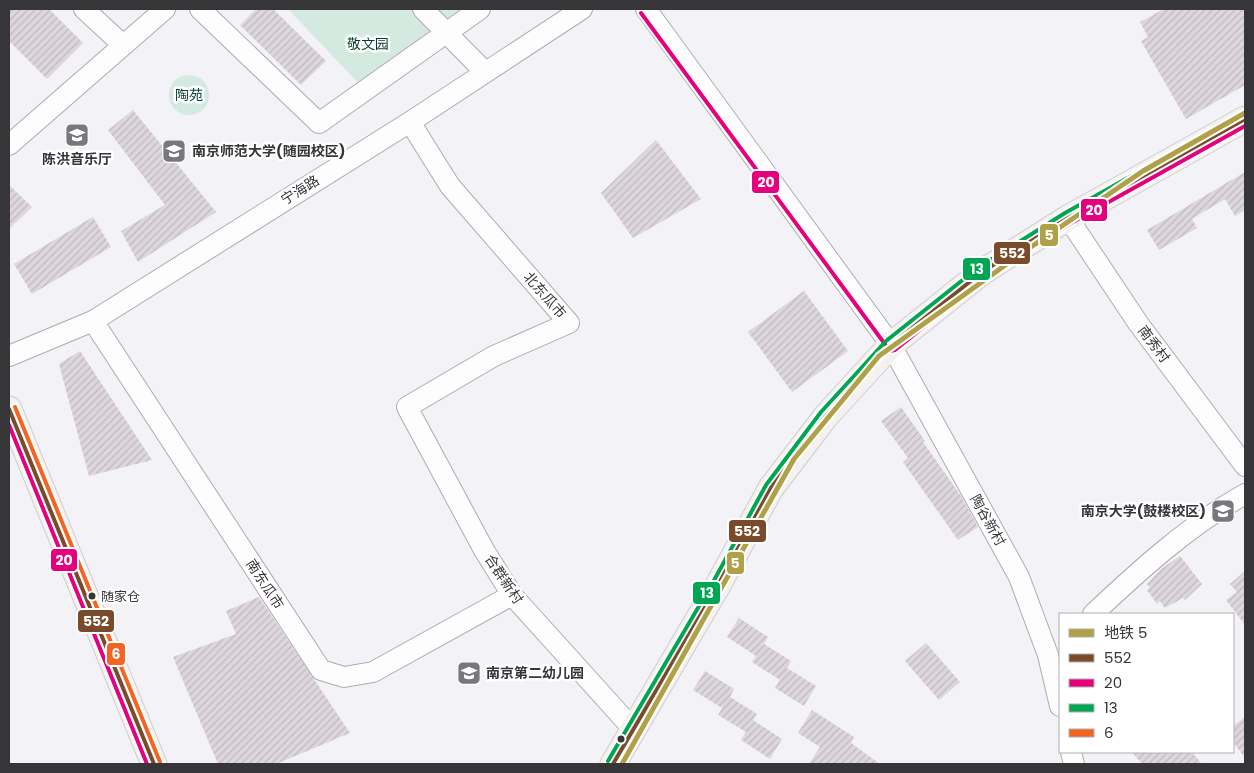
<svg xmlns="http://www.w3.org/2000/svg" width="1254" height="773" viewBox="0 0 1254 773" font-family="Poppins,'Noto Sans SC',sans-serif">
<style>
.green{fill:#d4e9df}
.building{fill:url(#building-hatch)}
.lines{fill:none;stroke-linecap:round;stroke-linejoin:round}
.minor-casing{stroke:#acacb0;stroke-width:22}
.major-casing{stroke:#ceced0;stroke-width:27}
.minor{stroke:#fdfdfe;stroke-width:20}
.major{stroke:#f5f1ef;stroke-width:25}
.bus-1-casing{stroke:#fff;stroke-width:8}
.bus-2-casing{stroke:#fff;stroke-width:8}
.bus-3-casing{stroke:#fff;stroke-width:8}
.bus-4-casing{stroke:#fff;stroke-width:8}
.bus-1{stroke:#7a4b2a;stroke-width:4}
.bus-2{stroke:#e5007d;stroke-width:4}
.bus-3{stroke:#00a651;stroke-width:4}
.bus-4{stroke:#f26522;stroke-width:4}
.metro-1-casing{stroke:#fff;stroke-width:9}
.metro-1{stroke:#b0a149;stroke-width:5}
.bus-dot{fill:#363639;stroke:#fff;stroke-width:2}
.labels{text-anchor:middle;stroke-width:5;stroke-linejoin:round;paint-order:stroke}
.bus-label{font-size:13px;fill:#363639;stroke:#fff;text-anchor:start}
.park-label{font-size:14px;fill:#043f27;stroke:#fff}
.poi-label{font-size:14px;font-weight:bold;fill:#363639;stroke:#fff;text-anchor:start}
.street-label{font-size:14px;fill:#363639;stroke:#fff}
.line-badge{stroke:#fff;stroke-width:2}
.badge-label{font-size:14px;text-anchor:middle;font-weight:bold;fill:#fff}
</style>
<defs>
<pattern id="building-hatch" width="6" height="6" patternUnits="userSpaceOnUse" patternTransform="scale(1.25)"><rect width="6" height="6" fill="#ded6dd"/><path d="M-1 1l2-2M0 6l6-6M5 7l2-2" fill="none" stroke="#bfb8be"/></pattern>
</defs>
<rect width="100%" height="100%" fill="#f2f2f7"/>
<!-- green -->
<g class="green">
<path d="M 288,9 L 472,9 L 364,89 Z"/>
<circle cx="189" cy="95" r="20"/>
</g>
<!-- building -->
<g class="building">
<path d="M 9,9 L 49,9 L 83,43 L 47,79 L 9,41 Z"/>
<path d="M 256,9 L 273,9 L 326,61 L 301,85 L 240,25 Z"/>
<path d="M 1164,9 L 1245,9 L 1245,85 L 1186,119 L 1141,41 L 1148,37 L 1140,22 Z"/>
<path d="M 133,110 L 216,212 L 138,262 L 121,231 L 165,205 L 108,130 Z"/>
<path d="M 656,140 L 701,199 L 633,238 L 601,193 Z"/>
<path d="M 1245,172 L 1245,210 L 1235,216 L 1225,199 L 1192,219 L 1197,228 L 1159,250 L 1147,230 Z"/>
<path d="M 9,185 L 32,207 L 9,229 Z"/>
<path d="M 93,217 L 111,247 L 32,294 L 14,264 Z"/>
<path d="M 804,291 L 848,351 L 792,392 L 748,332 Z"/>
<path d="M 80,351 L 152,460 L 89,476 L 59,364 Z"/>
<path d="M 901,407 L 925,441 L 923,442 L 961,496 L 978,527 L 958,540 L 903,462 L 908,458 L 881,421 Z"/>
<path d="M 1180,556 L 1202,584 L 1185,600 L 1183,598 L 1165,608 L 1160,601 L 1157,604 L 1147,590 L 1150,588 L 1147,584 L 1161,569 Z"/>
<path d="M 1245,571 L 1245,625 L 1226,600 L 1237,592 L 1230,584 Z"/>
<path d="M 259,597 L 350,733 L 276,764 L 218,764 L 173,657 L 236,634 L 226,611 Z"/>
<path d="M 739,618 L 768,637 L 764,644 L 791,661 L 787,668 L 816,686 L 804,706 L 775,688 L 780,680 L 752,662 L 756,656 L 727,637 Z"/>
<path d="M 926,643 L 960,682 L 939,700 L 905,661 Z"/>
<path d="M 705,671 L 734,689 L 730,697 L 757,714 L 753,720 L 782,739 L 770,759 L 741,740 L 746,732 L 718,715 L 722,708 L 693,690 Z"/>
<path d="M 812,710 L 854,737 L 851,743 L 880,764 L 809,764 L 820,747 L 798,733 Z"/>
<path d="M 1245,717 L 1245,758 L 1233,742 L 1233,726 Z"/>
<path d="M 1132,752 L 1192,752 L 1202,764 L 1142,764 Z"/>
</g>
<g class="lines">
<!-- minor casing -->
<g class="minor-casing">
<g id="minor">
<path d="M 84,9 L 123,45"/>
<path d="M 200,9 L 319,123 L 480,9"/>
<path d="M 423,9 L 485,72"/>
<path d="M 646,9 L 891,345 L 1019,577 L 1048,655 L 1060,706"/>
<path d="M 410,122 L 450,186 L 569,323 L 494,356 L 407,407 L 484,550 L 512,595 L 633,729"/>
<path d="M 9,145 L 165,9"/>
<path d="M 1068,218 L 1138,323 L 1245,466"/>
<path d="M 93,321 L 321,670 L 344,677 L 373,672 L 512,595"/>
<path d="M 9,356 L 93,321 L 410,122 L 582,9"/>
<path d="M 1093,614 C 1141,569 1188,526 1245,494"/>
<path d="M 1071,752 L 1074,764"/>
</g>
</g>
<!-- major casing -->
<g class="major-casing">
<g id="major">
<path d="M 9,409 L 154,764"/>
<path d="M 613,764 L 717,587 L 771,488 L 826,416 L 891,345 L 982,272 L 1068,218 L 1245,119"/>
</g>
</g>
<!-- minor -->
<use href="#minor" class="minor"/>
<!-- major -->
<use href="#major" class="major"/>
<!-- bus-1 casing -->
<g class="bus-1-casing">
<g id="bus-1">
<path d="M 9,409 L 154,764"/>
<path d="M 613,764 L 717,587 L 771,488 L 826,416 L 891,345 L 982,272 L 1068,218 L 1245,119"/>
</g>
</g>
<!-- bus-2 casing -->
<g class="bus-2-casing">
<g id="bus-2">
<path d="M 641,13 L 890,351 L 895,350 L 986,277 L 1071,223 L 1245,126"/>
<path d="M 9,425 L 147,764"/>
</g>
</g>
<!-- bus-3 casing -->
<g class="bus-3-casing">
<path id="bus-3" d="M 608,761 L 712,584 L 766,485 L 821,412 L 886,341 L 979,267 L 1065,213 L 1242,114"/>
</g>
<!-- bus-4 casing -->
<g class="bus-4-casing">
<path id="bus-4" d="M 15,407 L 160,762"/>
</g>
<!-- bus-1 -->
<use href="#bus-1" class="bus-1"/>
<!-- bus-2 -->
<use href="#bus-2" class="bus-2"/>
<!-- bus-3 -->
<use href="#bus-3" class="bus-3"/>
<!-- bus-4 -->
<use href="#bus-4" class="bus-4"/>
<!-- metro-1 casing -->
<g class="metro-1-casing">
<path id="metro-1" d="M 622,764 L 794,459 L 879,356 L 1025,251 L 1143,171 L 1245,113"/>
</g>
<!-- metro-1 -->
<use href="#metro-1" class="metro-1"/>
</g>
<!-- icons -->
<defs>
<g id="university-square" transform="scale(1.25)"><rect x="-9" y="-9" width="18" height="18" rx="4" fill="#78787c" stroke="#fff"/><path d="M0-5L7-2L0 1L-7-2ZM-4 1L0 2.5L4 1V4Q0 6-4 4Z" fill="#fff"/></g>
<g id="school-square" transform="scale(1.25)"><rect x="-9" y="-9" width="18" height="18" rx="4" fill="#78787c" stroke="#fff"/><path d="M0-5L7-2L0 1L-7-2ZM-4 1L0 2.5L4 1V4Q0 6-4 4Z" fill="#fff"/></g>
</defs>
<g fill-rule="evenodd">
<use href="#university-square" x="77" y="135"/>
<use href="#university-square" x="174" y="151"/>
<use href="#university-square" x="1223" y="511"/>
<use href="#school-square" x="469" y="673"/>
</g>
<!-- markers -->
<g class="bus-dot">
<circle cx="92" cy="596" r="4.5"/>
<circle cx="621" cy="739" r="4.5"/>
</g>
<g class="labels">
<!-- bus labels -->
<g class="bus-label">
<text x="101" y="601">随家仓</text>
</g>
<!-- park labels -->
<g class="park-label">
<text x="368" y="49">敬文园</text>
<text x="189" y="100">陶苑</text>
</g>
<!-- poi labels -->
<g class="poi-label">
<text x="192" y="156">南京师范大学(随园校区)</text>
<text x="77" y="164" text-anchor="middle">陈洪音乐厅</text>
<text x="1206" y="516" text-anchor="end">南京大学(鼓楼校区)</text>
<text x="486" y="678">南京第二幼儿园</text>
</g>
<!-- street labels -->
<g class="street-label">
<text transform="translate(300 190) rotate(-32)" y="5">宁海路</text>
<text transform="translate(545 295) rotate(49)" y="5">北东瓜市</text>
<text transform="translate(1154 344) rotate(53)" y="5">南秀村</text>
<text transform="translate(988 520) rotate(61)" y="5">陶谷新村</text>
<text transform="translate(504 579) rotate(56)" y="5">合群新村</text>
<text transform="translate(265 584) rotate(57)" y="5">南东瓜市</text>
</g>
</g>
<g class="line-badge">
<rect x="751" y="170" width="29" height="24" rx="5" fill="#e5007d"/>
<rect x="1080" y="198" width="28" height="24" rx="5" fill="#e5007d"/>
<rect x="1039" y="223" width="20" height="24" rx="5" fill="#b0a149"/>
<rect x="993" y="241" width="38" height="24" rx="5" fill="#7a4b2a"/>
<rect x="962" y="257" width="29" height="24" rx="5" fill="#00a651"/>
<rect x="728" y="519" width="39" height="24" rx="5" fill="#7a4b2a"/>
<rect x="50" y="548" width="28" height="24" rx="5" fill="#e5007d"/>
<rect x="726" y="551" width="19" height="24" rx="5" fill="#b0a149"/>
<rect x="692" y="581" width="29" height="24" rx="5" fill="#00a651"/>
<rect x="77" y="609" width="38" height="24" rx="5" fill="#7a4b2a"/>
<rect x="106" y="642" width="20" height="24" rx="5" fill="#f26522"/>
</g>
<g class="badge-label">
<text x="766" y="187">20</text>
<text x="1094" y="215">20</text>
<text x="1049" y="240">5</text>
<text x="1012" y="258">552</text>
<text x="977" y="274">13</text>
<text x="747" y="536">552</text>
<text x="64" y="565">20</text>
<text x="735" y="568">5</text>
<text x="707" y="598">13</text>
<text x="96" y="626">552</text>
<text x="116" y="659">6</text>
</g>
<!-- border -->
<rect width="1254" height="773" fill="none" stroke="#363639" stroke-width="20"/>
<!-- legend -->
<rect x="1059" y="613" width="175" height="140" fill="#ffffff" stroke="#afafb0"/>
<rect x="1069" y="629" width="25" height="8" fill="#b0a149" stroke="#afafb0"/>
<text x="1104" y="638" font-size="15" fill="#363639">地铁 5</text>
<rect x="1069" y="654" width="25" height="8" fill="#7a4b2a" stroke="#afafb0"/>
<text x="1104" y="663" font-size="15" fill="#363639">552</text>
<rect x="1069" y="679" width="25" height="8" fill="#e5007d" stroke="#afafb0"/>
<text x="1104" y="688" font-size="15" fill="#363639">20</text>
<rect x="1069" y="704" width="25" height="8" fill="#00a651" stroke="#afafb0"/>
<text x="1104" y="713" font-size="15" fill="#363639">13</text>
<rect x="1069" y="729" width="25" height="8" fill="#f26522" stroke="#afafb0"/>
<text x="1104" y="738" font-size="15" fill="#363639">6</text>
</svg>
